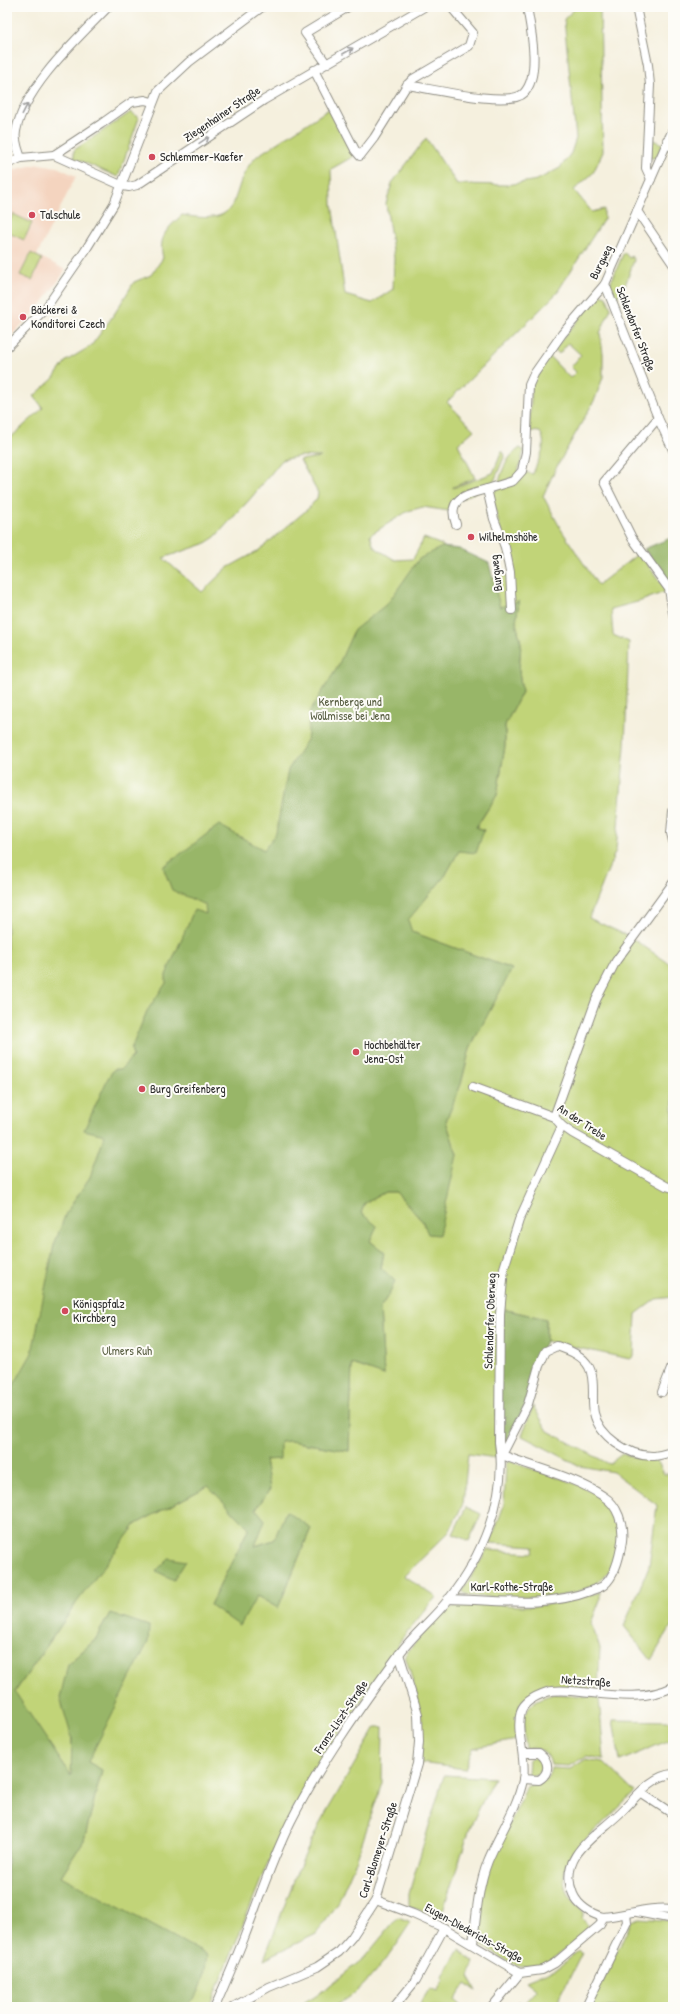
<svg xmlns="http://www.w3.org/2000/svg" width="680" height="2014" viewBox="0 0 680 2014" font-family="'Patrick Hand',sans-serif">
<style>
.built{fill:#f4d4bf}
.green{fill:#c1d478;stroke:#768052;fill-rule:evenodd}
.forest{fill:#98b668;stroke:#62704a}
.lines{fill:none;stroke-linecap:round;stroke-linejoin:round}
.minor-casing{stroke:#908e84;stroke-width:10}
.minor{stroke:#fff;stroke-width:8}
.oneway{stroke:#a0a0a0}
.poi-dot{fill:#d1495b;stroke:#fdfcf7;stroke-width:1.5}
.labels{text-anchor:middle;stroke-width:4;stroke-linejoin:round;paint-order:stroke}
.street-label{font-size:12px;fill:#2b2b2b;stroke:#fdfcf7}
.poi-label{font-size:12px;fill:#2b2b2b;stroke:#fdfcf7;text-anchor:start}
.park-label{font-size:12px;fill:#585e42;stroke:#fdfcf7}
</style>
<rect width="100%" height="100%" fill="#fdfcf7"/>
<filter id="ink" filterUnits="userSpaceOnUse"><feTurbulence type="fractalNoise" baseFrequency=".025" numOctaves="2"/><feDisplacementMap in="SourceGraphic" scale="8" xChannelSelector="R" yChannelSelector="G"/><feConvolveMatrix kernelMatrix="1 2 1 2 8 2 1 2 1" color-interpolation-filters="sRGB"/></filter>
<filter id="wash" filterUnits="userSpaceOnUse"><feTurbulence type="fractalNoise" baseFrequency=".012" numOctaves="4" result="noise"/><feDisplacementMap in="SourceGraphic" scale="16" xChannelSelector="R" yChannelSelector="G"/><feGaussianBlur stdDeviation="0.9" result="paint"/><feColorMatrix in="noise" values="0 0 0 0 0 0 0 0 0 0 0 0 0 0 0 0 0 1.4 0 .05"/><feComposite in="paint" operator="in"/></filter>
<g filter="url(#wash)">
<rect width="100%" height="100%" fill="#f5f0de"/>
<!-- built -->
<path class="built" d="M 39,164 L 57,167 L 76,176 L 37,255 L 66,270 L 40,306 L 7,340 L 7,174 L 17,169 Z"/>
<!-- green -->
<g class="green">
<path d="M 577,7 L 600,7 L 603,152 L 593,173 L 574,190 L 592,212 L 604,209 L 604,219 L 556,294 L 447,402 L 474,430 L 458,444 L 475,478 L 453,487 L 453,488 L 493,473 L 502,451 L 505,455 L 493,484 L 452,503 L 449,511 L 423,507 L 408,511 L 370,535 L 374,547 L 395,560 L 413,559 L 424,538 L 442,545 L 474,572 L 492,578 L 512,574 L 491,493 L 524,472 L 533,474 C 538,458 549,447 540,432 L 529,431 L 532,385 L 549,356 L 570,378 L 576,372 L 571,367 L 581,355 L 568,343 L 559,354 L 554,349 L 600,294 L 606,296 L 611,308 L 600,333 L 603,353 L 603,377 L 595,399 L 555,470 L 543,496 L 562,531 L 598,585 L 639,553 L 667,591 L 641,601 L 611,609 L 613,635 L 629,642 L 625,746 L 616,850 L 589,918 L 630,937 L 673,966 L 673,1297 L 656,1299 L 636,1314 L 634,1356 L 630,1359 L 546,1341 L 546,1319 L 498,1308 L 496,1458 L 468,1454 L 463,1504 L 449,1532 L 404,1576 L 436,1597 L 402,1638 L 392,1656 L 328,1750 L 292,1811 L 266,1867 L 210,2007 L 7,2007 L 61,1876 L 84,1840 L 102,1770 L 88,1762 L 97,1772 L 7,1809 L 7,441 L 43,408 L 34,396 L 53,379 L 66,361 L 91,346 L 115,313 L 134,282 L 151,275 L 163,258 C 158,236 167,229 182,215 C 252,228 224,188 257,156 L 329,109 L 354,156 L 331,169 L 332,204 L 345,295 L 372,303 L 393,289 L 394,258 L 386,204 L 392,183 L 426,138 L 457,184 L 507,185 L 537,180 L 560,168 L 571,153 L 576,138 L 564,19 ZM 300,456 L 321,457 L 300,460 L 318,493 L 317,498 L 309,508 L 258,551 L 227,568 L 202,592 L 163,558 L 204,544 L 215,537 L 251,498 L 282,460 ZM 519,601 L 516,622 L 521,643 L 519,671 L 522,692 L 505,725 L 505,746 L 497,795 L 476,828 L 484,830 L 459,850 L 445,876 ZM 412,932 L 511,969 L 470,1048 L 461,1084 L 446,1121 L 457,1155 L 423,1222 L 396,1192 L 385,1192 L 365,1203 L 361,1213 L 370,1241 L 384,1252 L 381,1268 L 391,1291 L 380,1308 L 384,1375 L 352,1363 L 349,1451 L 290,1441 L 280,1442 L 265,1460 L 270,1489 L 256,1509 L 255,1546 L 311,1528 L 278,1608 L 257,1596 L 210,1605 L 249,1528 L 289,1319 ZM 206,1487 L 136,1524 L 79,1598 L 134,1523 ZM 75,1605 L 15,1692 L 12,1691 ZM 110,1613 L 72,1747 L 68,1664 L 95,1640 Z"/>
<path d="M 131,112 L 139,118 L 118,177 L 74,158 L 74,150 Z"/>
<path d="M 650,139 L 663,144 L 656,158 L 650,158 Z"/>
<path d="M 13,214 L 32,223 L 24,240 L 7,232 L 7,227 Z"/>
<path d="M 624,252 L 629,258 L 632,256 L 634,260 L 626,283 L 616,299 L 610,284 Z"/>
<path d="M 31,253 L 42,259 L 32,280 L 20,275 Z"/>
<path d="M 520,448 L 524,451 L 517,475 L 498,484 C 503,469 506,457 520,448 Z"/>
<path d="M 533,1406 L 548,1431 L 609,1464 L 622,1454 L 658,1462 L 664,1474 L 673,1474 L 673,1623 L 651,1660 L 624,1626 L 649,1566 L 657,1505 L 613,1472 L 580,1466 L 522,1436 Z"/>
<path d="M 510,1461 C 538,1473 580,1480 603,1500 C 615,1510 620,1529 619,1544 C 612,1611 516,1598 469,1596 L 462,1591 L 487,1550 L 533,1553 L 534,1546 L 490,1543 L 504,1505 L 506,1464 Z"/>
<path d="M 466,1507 L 481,1514 L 469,1541 L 453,1534 Z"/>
<path d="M 600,1592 L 600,1600 L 591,1623 L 600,1648 L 598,1689 C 571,1687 540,1681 520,1704 L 517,1740 L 473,1748 L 465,1769 L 420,1763 L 421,1720 L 418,1699 L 405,1655 C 419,1638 436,1615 455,1606 C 468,1601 510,1606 525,1606 C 551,1606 576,1600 600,1592 Z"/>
<path d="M 554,1694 L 599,1697 L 604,1759 L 586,1756 L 569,1766 L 551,1765 C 549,1752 540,1747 526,1748 C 522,1718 519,1703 554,1694 Z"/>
<path d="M 613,1720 L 673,1721 L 673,1741 L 667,1741 L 620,1761 Z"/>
<path d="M 376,1727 L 383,1727 L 382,1783 L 356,1861 L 338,1902 L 316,1934 L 264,1959 L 298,1870 L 319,1825 Z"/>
<path d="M 534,1758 L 539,1760 L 542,1767 L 538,1774 L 532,1775 L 528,1774 L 529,1759 Z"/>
<path d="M 586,1759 L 604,1762 L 635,1792 C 624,1802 614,1813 604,1822 C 573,1850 543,1876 584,1912 L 582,1918 L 590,1928 C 570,1944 544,1975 515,1964 C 503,1960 492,1950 481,1944 L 478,1937 C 481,1913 482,1888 490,1865 C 499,1838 517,1814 526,1787 C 537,1781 547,1786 551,1768 L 570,1769 Z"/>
<path d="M 444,1775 L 494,1778 L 471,1825 L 441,1916 L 409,1907 L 409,1893 Z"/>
<path d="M 398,1917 L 411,1922 C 392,1950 365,1995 331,2007 C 322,2010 307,2007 297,2007 L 324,1990 L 364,1958 Z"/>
<path d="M 640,1918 L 673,1921 L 673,2007 L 590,2007 L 632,1921 Z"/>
<path d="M 460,1950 L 474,1962 L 469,1977 L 477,1991 L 466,1984 L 455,2000 L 463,2007 L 418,2007 L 430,1988 L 437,1991 L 444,1980 L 442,1979 L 448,1967 Z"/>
<path d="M 579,1950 L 582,1953 L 555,2007 L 514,2007 L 518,2002 L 523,2005 L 536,1989 L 526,1981 L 560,1967 Z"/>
</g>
<!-- forest -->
<g class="forest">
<path d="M 673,537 L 673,588 L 644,549 Z"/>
<path d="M 442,547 L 459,549 L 489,563 L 500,607 L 519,601 L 516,622 L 521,643 L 519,671 L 522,692 L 505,725 L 505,746 L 497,795 L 476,827 L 484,830 L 476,853 L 459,851 L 445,876 L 408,920 L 412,932 L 512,969 L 470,1048 L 461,1084 L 446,1121 L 457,1155 L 439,1235 L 428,1234 L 423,1222 L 396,1192 L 385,1192 L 365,1203 L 361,1213 L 377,1226 L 370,1241 L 384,1252 L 381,1268 L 395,1281 L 391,1291 L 380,1308 L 384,1375 L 352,1364 L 349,1451 L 290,1441 L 280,1442 L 280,1459 L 265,1460 L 270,1489 L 256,1509 L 265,1520 L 255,1546 L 274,1540 L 286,1511 L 311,1528 L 278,1608 L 257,1596 L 240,1626 L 210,1605 L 249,1528 L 208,1486 L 136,1524 L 77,1602 L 15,1692 L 71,1776 L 72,1738 L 60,1698 L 68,1664 L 95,1640 L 110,1613 L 149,1626 L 148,1642 L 88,1762 L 102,1770 L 84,1840 L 61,1876 L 207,1955 C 204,1976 204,1993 185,2007 L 7,2007 L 7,1397 L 32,1353 L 54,1245 L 66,1213 L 90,1177 L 105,1135 L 84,1130 L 108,1078 L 114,1069 L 121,1069 L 133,1056 L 131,1049 L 147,1011 L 166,983 L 166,975 L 194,910 L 206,914 L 205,905 L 172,890 L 163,867 L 219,825 L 264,850 L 276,833 L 288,770 L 307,740 L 310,711 L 337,668 L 354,630 L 388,603 L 419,559 Z"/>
<path d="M 498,1308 L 546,1319 L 546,1341 L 537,1361 L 526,1404 L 496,1458 Z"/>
<path d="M 169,1558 L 186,1561 L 174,1580 L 156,1571 Z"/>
</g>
</g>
<g filter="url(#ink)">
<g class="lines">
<!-- minor casing -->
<g class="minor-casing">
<g id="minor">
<path d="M 108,7 C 77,39 25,86 16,131 C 14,140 18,149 21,158 L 54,155 L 101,124 L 132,102 L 145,100 L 152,102"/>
<path d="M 636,7 L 648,65 L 650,85 L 646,168 L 651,179"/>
<path d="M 326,63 L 305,33 L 348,7"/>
<path d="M 314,70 L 355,150 L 360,156 L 374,138 L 407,85 L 413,79 L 469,46 L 473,33 L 451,7"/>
<path d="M 407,85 C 428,88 510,108 524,93 C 541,75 531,29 527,7"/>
<path d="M 667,140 L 673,149"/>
<path d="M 54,155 L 123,186 L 129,187 L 137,185 L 264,100 L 424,7"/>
<path d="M 7,164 L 21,158"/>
<path d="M 637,211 L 673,264"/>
<path d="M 605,284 L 658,418 L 673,450"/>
<path d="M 7,347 L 45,309 L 85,251 L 114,204 L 158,91 L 189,62 L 262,7"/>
<path d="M 658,418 L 604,482 L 632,538 L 669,589 L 673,613"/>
<path d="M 456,524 C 446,498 467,494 487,489"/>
<path d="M 512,610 L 510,572 L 505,547 L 494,519 L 487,489 L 513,481 L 522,471 L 526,452 L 529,385 L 534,374 L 562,334 L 605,284 L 673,129"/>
<path d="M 673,811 L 671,833 L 673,841"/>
<path d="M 473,1087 L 554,1117 L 562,1126 L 572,1133 L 666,1186 L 673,1188"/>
<path d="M 554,1117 L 596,1000 L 616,961 L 673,883"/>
<path d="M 662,1392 L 673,1364"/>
<path d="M 502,1455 L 528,1404 L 539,1366 L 546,1351 L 557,1346 C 568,1350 583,1355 589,1367 C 596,1380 591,1399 594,1413 C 599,1436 628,1456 652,1456 C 659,1456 666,1453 673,1452"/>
<path d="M 448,1599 C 495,1600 546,1608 590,1591 C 594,1589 601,1588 604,1585 C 616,1575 620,1555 622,1541 C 624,1525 618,1505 603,1496 C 573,1476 535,1468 502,1455"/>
<path d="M 523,1779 L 539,1780 C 550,1773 550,1761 539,1753 L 523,1753"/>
<path d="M 641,1793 L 673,1814"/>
<path d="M 376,1900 L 413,1914 L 444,1928 L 520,1973 L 542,1970 L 555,1963 L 600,1925 L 603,1917 C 627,1915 650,1906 673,1909"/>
<path d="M 637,1912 L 673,1919"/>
<path d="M 603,1917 C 591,1914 578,1906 573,1894 C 557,1856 596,1836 620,1813 C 634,1800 651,1775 673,1774"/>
<path d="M 473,1944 C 476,1917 478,1886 488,1861 C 499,1834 517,1809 523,1780 C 527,1757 515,1733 521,1711 C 525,1700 538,1695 547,1692 C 558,1689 570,1691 581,1692 C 611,1695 645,1701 673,1687"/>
<path d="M 215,2007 C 225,1984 235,1961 244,1938 C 259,1899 272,1859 291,1821 C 321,1762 361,1706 400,1653 C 414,1634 433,1619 448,1600 C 481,1559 508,1496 499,1442 L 500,1314 L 504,1268 L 519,1220 L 562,1126"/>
<path d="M 233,2007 L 269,1987 L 317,1967 L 339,1952 L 352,1937 L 376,1900 L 417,1764 L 419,1742 L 418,1714 L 399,1654"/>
<path d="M 394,2007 L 416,1980 L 444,1928"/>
<path d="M 492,2007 L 520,1973"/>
<path d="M 586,2007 L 627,1922 L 626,1914"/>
</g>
</g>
<!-- minor -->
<use href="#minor" class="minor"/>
</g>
<!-- one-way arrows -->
<defs><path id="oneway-shaft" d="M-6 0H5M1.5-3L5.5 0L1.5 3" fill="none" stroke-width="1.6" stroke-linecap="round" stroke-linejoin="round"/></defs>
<g class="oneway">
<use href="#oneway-shaft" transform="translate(348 51) rotate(-30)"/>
<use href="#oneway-shaft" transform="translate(25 109) rotate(-63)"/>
<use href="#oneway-shaft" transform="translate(204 140) rotate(-34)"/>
</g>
</g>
<!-- markers -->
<g class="poi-dot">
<circle cx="152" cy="157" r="4"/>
<circle cx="32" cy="215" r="4"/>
<circle cx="23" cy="317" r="4"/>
<circle cx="471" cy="537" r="4"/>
<circle cx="356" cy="1052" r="4"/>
<circle cx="142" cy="1089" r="4"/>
<circle cx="65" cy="1311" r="4"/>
</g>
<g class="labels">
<!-- street labels -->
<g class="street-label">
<text transform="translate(222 114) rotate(-34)" y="4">Ziegenhainer Straße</text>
<text transform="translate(601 262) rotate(-64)" y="4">Burgweg</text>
<text transform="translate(636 329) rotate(69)" y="4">Schlendorfer Straße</text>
<text transform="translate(496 573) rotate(-97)" y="4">Burgweg</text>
<text transform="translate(582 1122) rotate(33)" y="4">An der Trebe</text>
<text transform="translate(490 1321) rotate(-88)" y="4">Schlendorfer Oberweg</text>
<text x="512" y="1591">Karl-Rothe-Straße</text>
<text transform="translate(586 1681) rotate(4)" y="4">Netzstraße</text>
<text transform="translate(341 1717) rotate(-56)" y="4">Franz-Liszt-Straße</text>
<text transform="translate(378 1850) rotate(-72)" y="4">Carl-Blomeyer-Straße</text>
<text transform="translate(474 1933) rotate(29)" y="4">Eugen-Diederichs-Straße</text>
</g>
<!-- poi labels -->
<g class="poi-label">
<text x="160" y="161">Schlemmer-Kaefer</text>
<text x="40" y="219">Talschule</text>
<text x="31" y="314">Bäckerei &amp;<tspan x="31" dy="14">Konditorei Czech</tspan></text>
<text x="479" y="541">Wilhelmshöhe</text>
<text x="364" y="1049">Hochbehälter<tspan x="364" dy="14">Jena-Ost</tspan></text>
<text x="150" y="1093">Burg Greifenberg</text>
<text x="73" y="1308">Königspfalz<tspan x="73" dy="14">Kirchberg</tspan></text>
</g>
<!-- park labels -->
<g class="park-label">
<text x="350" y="706">Kernberge und<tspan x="350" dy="14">Wöllmisse bei Jena</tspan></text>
<text x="127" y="1355">Ulmers Ruh</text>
</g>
</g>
<!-- margin -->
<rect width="680" height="2014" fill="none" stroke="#fdfcf7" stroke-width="24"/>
</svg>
